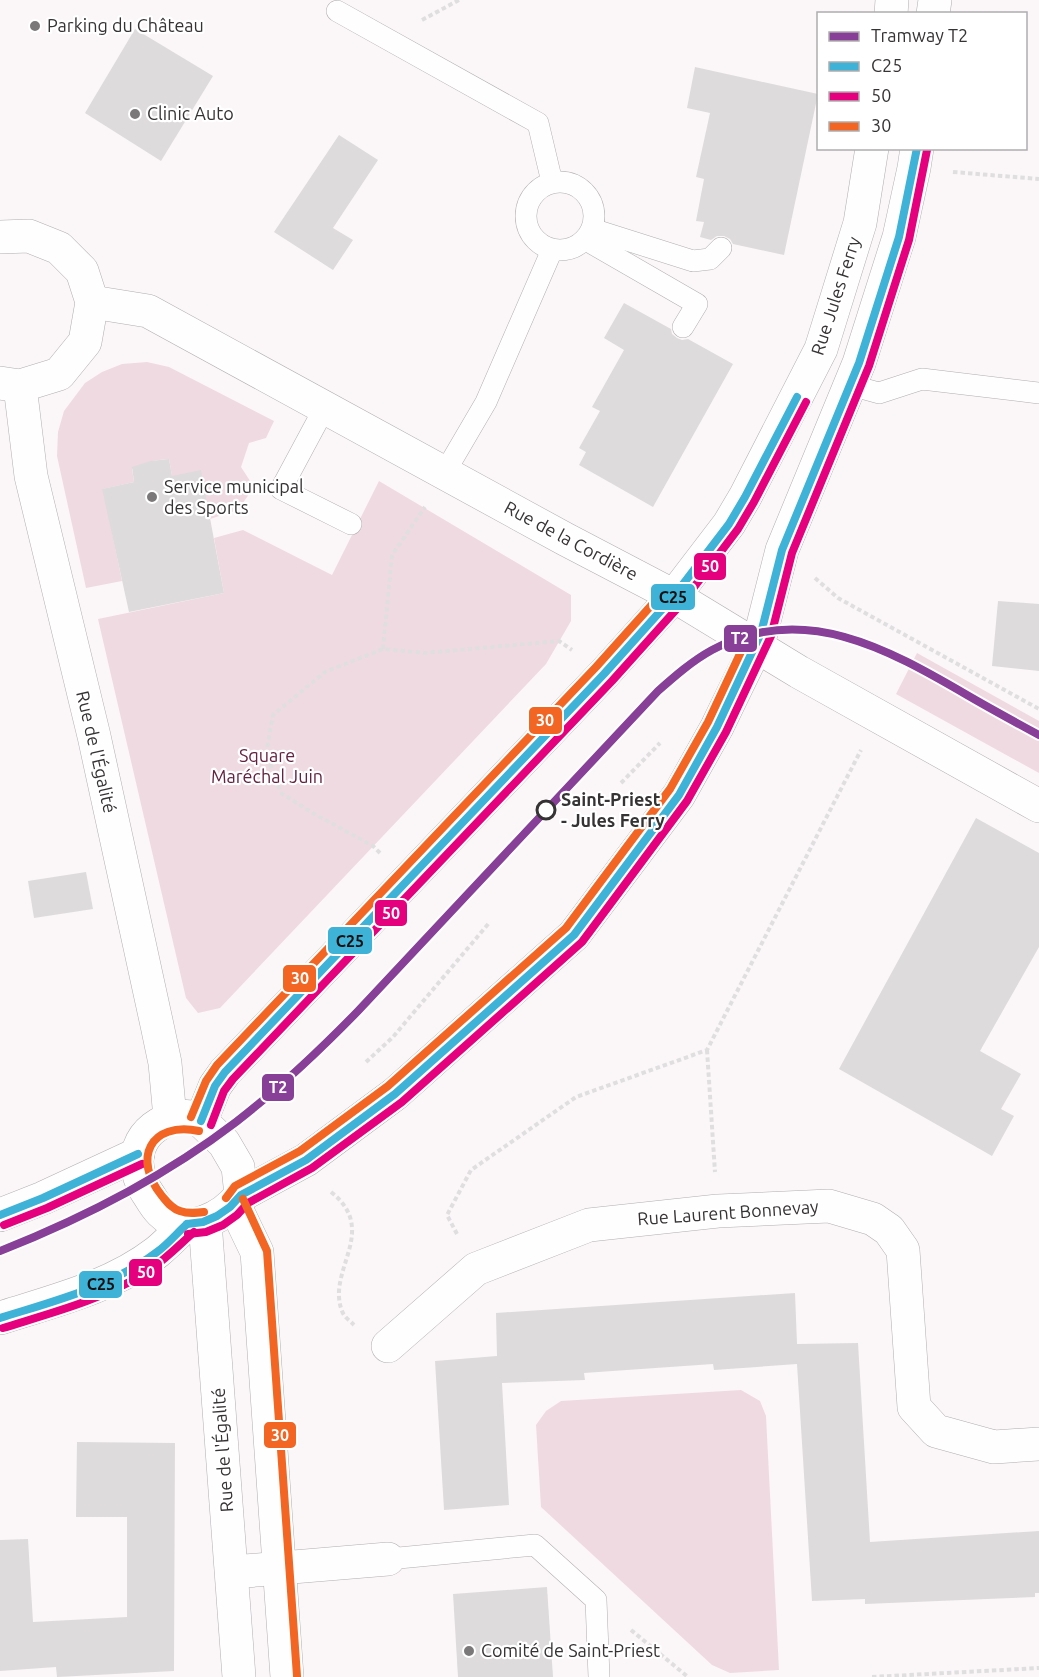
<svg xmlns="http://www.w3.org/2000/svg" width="1039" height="1677" viewBox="0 0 1039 1677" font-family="Ubuntu,sans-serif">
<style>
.green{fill:#f0dae1}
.building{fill:#dedbdc}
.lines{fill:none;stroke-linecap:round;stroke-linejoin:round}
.service-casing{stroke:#b1afb0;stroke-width:22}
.minor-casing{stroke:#b1afb0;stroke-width:34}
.tertiary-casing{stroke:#b1afb0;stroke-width:34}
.secondary-casing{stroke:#b1afb0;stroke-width:34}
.path{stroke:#e0dfe0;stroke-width:4;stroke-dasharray:4.5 3;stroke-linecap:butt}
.service{stroke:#fefefe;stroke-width:21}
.minor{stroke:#fefefe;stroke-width:33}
.tertiary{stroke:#fefefe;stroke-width:33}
.secondary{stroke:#fefefe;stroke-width:33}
.bus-1-casing{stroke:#fff;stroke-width:12}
.bus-2-casing{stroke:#fff;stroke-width:12}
.bus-3-casing{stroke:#fff;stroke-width:12}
.bus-1{stroke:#3fb2d7;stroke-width:8}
.bus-2{stroke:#e5007d;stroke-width:8}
.bus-3{stroke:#f26522;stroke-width:8}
.tram-1-casing{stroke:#fff;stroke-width:12}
.tram-1{stroke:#873f98;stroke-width:8}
.poi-dot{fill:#7b7879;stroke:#fff;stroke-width:2}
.stop-dot{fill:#fff;stroke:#363334;stroke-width:3}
.labels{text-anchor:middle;stroke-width:4.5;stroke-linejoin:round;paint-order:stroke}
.poi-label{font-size:18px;fill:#363334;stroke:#fff;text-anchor:start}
.street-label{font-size:18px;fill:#363334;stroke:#fff}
.park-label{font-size:18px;fill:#64223f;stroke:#fff}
.stop-label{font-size:18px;font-weight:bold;fill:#363334;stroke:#fff;text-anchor:start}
.line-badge{stroke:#fff;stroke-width:2}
.badge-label{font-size:16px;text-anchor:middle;font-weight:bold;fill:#fff}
.pale-badge-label{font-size:16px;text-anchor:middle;font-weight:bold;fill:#111}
</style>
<rect width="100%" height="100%" fill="#fbf7f9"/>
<!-- green -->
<g class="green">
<path d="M 147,362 L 169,367 L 274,421 L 266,438 L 249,443 L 241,467 L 254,487 L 238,510 L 210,519 L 172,476 L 169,459 C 155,460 144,462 132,469 L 134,482 L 103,489 L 122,581 L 86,588 L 57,456 L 58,432 L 64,411 L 85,383 L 102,372 L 122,364 Z"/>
<path d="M 379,481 L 571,595 L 571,621 L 546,664 L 220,1008 L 198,1013 L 186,998 L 98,619 L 224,593 L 214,538 L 243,530 L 332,575 Z"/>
<path d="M 917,653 L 1039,721 L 1039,773 L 896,694 Z"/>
<path d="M 741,1390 L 760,1401 L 766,1416 L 779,1670 L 730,1673 L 712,1665 L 541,1507 L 536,1425 L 546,1411 L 561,1401 Z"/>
</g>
<!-- building -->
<g class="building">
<path d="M 135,29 L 213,76 L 161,161 L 85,113 Z"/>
<path d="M 695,67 L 818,94 L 784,255 L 733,244 L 730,239 L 724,236 L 717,236 L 711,240 L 700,237 L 704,222 L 696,221 L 704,179 L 696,177 L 710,113 L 687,108 Z"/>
<path d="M 339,135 L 378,160 L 333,228 L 353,240 L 333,270 L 274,232 Z"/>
<path d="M 624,303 L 671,329 L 672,334 L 677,338 L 682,340 L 688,339 L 733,364 L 653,507 L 579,465 L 586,452 L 579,448 L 600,411 L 592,407 L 624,350 L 604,338 Z"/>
<path d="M 169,459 L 172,476 L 201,470 L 224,593 L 129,612 L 102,489 L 134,482 L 132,467 L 150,461 Z"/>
<path d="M 998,601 L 1039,604 L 1039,671 L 992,666 Z"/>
<path d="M 976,818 L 1039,853 L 1039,947 L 980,1051 L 1021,1074 L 1001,1109 L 1014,1116 L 992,1156 L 839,1069 Z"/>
<path d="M 86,872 L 93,909 L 34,918 L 28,881 Z"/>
<path d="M 795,1293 L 797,1344 L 858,1343 L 870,1542 L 1039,1531 L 1039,1593 L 1035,1593 L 1035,1597 L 865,1604 L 865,1599 L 812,1601 L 797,1364 L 714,1370 L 713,1364 L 584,1373 L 585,1380 L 502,1383 L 509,1505 L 444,1510 L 435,1361 L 497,1356 L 496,1313 Z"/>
<path d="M 77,1442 L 175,1443 L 174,1671 L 57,1677 L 56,1667 L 0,1671 L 0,1540 L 28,1539 L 33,1622 L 127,1617 L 127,1517 L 76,1517 Z"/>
<path d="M 547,1587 L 553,1677 L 458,1677 L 453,1594 Z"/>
</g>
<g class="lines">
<!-- service casing -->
<g class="service-casing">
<g id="service">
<path d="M 337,11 L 538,123 L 552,182"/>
<circle cx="560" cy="216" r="34"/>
<path d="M 592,229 L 693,261 L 710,259 L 721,248"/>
<path d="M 586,240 L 697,304 L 683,327"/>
<path d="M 850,385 L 879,393 L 922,379 L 1039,393"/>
<path d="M 325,407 L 281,489 L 351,524"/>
<path d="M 445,472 L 486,402 L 552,250"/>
<path d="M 388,1559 L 535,1545 L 596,1600 L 599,1677"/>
</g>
</g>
<!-- minor casing -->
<g class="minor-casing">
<g id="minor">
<path d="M 388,1346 L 476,1269 L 589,1225 L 718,1211 L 829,1206 L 873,1219 L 889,1230 L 903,1250 L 914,1407 L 936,1431 L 994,1447 L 1039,1444"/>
<path d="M 233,1572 L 388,1559"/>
</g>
</g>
<!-- tertiary casing -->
<g class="tertiary-casing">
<g id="tertiary">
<path d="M 0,237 L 29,236 L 59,248 L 82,271 L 92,302 L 85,342 L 59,374 L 20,386 L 0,383"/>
<path d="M 92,302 L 148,311 L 565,539 L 674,596 L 799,672 L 1039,806"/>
<path d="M 20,386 L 31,476 L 94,736 L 157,1025 L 165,1063 L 170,1118"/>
<path d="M 234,1204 L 257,1252 L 287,1677"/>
<path d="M 205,1222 L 239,1677"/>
</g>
</g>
<!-- secondary casing -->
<g class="secondary-casing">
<g id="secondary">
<path d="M 891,14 L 892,0"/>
<path d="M 933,14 L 935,0"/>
<path d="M 180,1116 L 191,1117 L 201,1121 L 224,1143 L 238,1167 L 241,1195 C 223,1218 187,1238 161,1212 C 157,1208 153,1202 150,1197 C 125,1162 137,1126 180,1116 Z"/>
<path d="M 201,1121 L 215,1086 L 225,1072 L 604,674 L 674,596 L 729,524 L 745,497 L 821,349 L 860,223 L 872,148"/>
<path d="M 241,1195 L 306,1160 L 395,1094 L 574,935 L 679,795 L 717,727 L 750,659 L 761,633 L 782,550 L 859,363 L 899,237 L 914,168 L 917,148"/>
<path d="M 0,1215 L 43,1198 L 138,1154"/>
<path d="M 0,1318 C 53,1301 112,1287 157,1252 C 168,1243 177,1233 187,1224"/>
</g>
</g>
<!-- path -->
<g class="path">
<path d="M 422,20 L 459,0"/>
<path d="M 953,172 L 1039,179"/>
<path d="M 815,578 L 838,598 L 1039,709"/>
<path d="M 383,649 L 392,555 L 425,507"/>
<path d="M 621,783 L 660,743"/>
<path d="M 380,853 L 373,846 L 311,812 L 281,793 L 266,754 L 273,715 L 325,672 L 383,649 L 425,653 L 559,641 L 572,650"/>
<path d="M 707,1050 L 715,1172"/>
<path d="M 366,1062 L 393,1037 L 489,923"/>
<path d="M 331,1192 C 380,1231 326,1270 342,1311 C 344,1317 350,1321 354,1325"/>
<path d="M 457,1234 L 447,1215 L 471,1170 L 576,1097 L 707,1050 L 861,750"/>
<path d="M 631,1630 L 688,1677"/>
<path d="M 872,1677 L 1039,1668"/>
</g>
<!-- service -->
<use href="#service" class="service"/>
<!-- minor -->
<use href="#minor" class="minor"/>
<!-- tertiary -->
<use href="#tertiary" class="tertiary"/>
<!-- secondary -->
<use href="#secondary" class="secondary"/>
<!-- bus-1 casing -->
<g class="bus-1-casing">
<g id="bus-1">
<path d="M 201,1121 L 215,1086 L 225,1072 L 604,674 L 674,596 L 729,524 L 745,497 L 797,397"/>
<path d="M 0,1215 L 43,1198 L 138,1154"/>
<path d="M 187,1224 L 203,1222 L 217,1216 L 230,1207 L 241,1195 L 306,1160 L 395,1094 L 574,935 L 679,795 L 717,727 L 761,633 L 782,550 L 859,363 L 899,237 L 917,148"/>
<path d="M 0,1318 C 54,1301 111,1287 157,1252 C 168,1244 177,1233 187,1224"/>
</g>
</g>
<!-- bus-2 casing -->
<g class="bus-2-casing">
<g id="bus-2">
<path d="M 211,1125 L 224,1091 L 233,1079 L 612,681 L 682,603 L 738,529 L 754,502 L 806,402"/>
<path d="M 4,1225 L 47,1208 L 142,1164"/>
<path d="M 188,1234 L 206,1232 L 223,1225 L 237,1215 L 248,1203 L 312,1168 L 402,1102 L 582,942 L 687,801 L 726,732 L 771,636 L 792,553 L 869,366 L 909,240 L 927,150"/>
<path d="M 3,1328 C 51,1313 102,1300 145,1273 C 163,1262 178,1246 194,1232"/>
</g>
</g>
<!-- bus-3 casing -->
<g class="bus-3-casing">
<g id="bus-3">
<path d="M 191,1117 L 206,1081 L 217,1065 L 596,667 L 666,589"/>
<path d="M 199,1131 C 150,1121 132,1159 162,1196 C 167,1202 172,1209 180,1211 C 188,1214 196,1213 204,1212"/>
<path d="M 226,1198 L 235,1186 L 300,1151 L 388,1086 L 566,928 L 670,789 L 708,722 L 746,641"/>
<path d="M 243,1199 L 267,1251 L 297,1676"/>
</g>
</g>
<!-- bus-1 -->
<use href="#bus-1" class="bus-1"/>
<!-- bus-2 -->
<use href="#bus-2" class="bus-2"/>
<!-- bus-3 -->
<use href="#bus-3" class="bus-3"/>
<!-- tram-1 casing -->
<g class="tram-1-casing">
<path id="tram-1" d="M 0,1251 C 84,1218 164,1177 236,1122 C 280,1088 320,1050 358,1011 L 658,691 C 675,676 692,661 712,650 C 803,601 888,649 967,695 C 991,709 1015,722 1039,735"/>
</g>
<!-- tram-1 -->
<use href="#tram-1" class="tram-1"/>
</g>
<!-- markers -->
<g class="poi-dot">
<circle cx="35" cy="26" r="6"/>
<circle cx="135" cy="114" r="6"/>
<circle cx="152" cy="497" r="6"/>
<circle cx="469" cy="1651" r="6"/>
</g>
<circle class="stop-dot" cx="546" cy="810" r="9"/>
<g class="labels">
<!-- poi labels -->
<g class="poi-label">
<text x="47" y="32">Parking du Château</text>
<text x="147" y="120">Clinic Auto</text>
<text x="164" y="493">Service municipal<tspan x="164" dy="21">des Sports</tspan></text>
<text x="481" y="1657">Comité de Saint-Priest</text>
</g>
<!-- street labels -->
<g class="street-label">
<text transform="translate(836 296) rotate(-72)" y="6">Rue Jules Ferry</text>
<text transform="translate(571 541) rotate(28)" y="6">Rue de la Cordière</text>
<text transform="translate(96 752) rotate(77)" y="6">Rue de l'Égalité</text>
<text transform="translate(728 1213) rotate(-4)" y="6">Rue Laurent Bonnevay</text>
<text transform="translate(223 1450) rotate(-94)" y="6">Rue de l'Égalité</text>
</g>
<!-- park labels -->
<g class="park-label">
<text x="267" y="762">Square<tspan x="267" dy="21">Maréchal Juin</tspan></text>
</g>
<!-- stop labels -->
<g class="stop-label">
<text x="561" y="806">Saint-Priest<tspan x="561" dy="21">- Jules Ferry</tspan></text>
</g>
</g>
<g class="line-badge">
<rect x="693" y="552" width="34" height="29" rx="6" fill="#e5007d"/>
<rect x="650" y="583" width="46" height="28" rx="6" fill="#3fb2d7"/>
<rect x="723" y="624" width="35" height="29" rx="6" fill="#873f98"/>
<rect x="528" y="706" width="35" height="29" rx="6" fill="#f26522"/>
<rect x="374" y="899" width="34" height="28" rx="6" fill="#e5007d"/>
<rect x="327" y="926" width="46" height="29" rx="6" fill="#3fb2d7"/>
<rect x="282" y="964" width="35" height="29" rx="6" fill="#f26522"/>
<rect x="261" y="1073" width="34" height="29" rx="6" fill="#873f98"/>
<rect x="128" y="1258" width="35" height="29" rx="6" fill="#e5007d"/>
<rect x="78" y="1270" width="45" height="29" rx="6" fill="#3fb2d7"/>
<rect x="263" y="1421" width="34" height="28" rx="6" fill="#f26522"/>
</g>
<g class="badge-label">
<text x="710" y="572">50</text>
<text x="740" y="644">T2</text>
<text x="545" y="726">30</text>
<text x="391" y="919">50</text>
<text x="300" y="984">30</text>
<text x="278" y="1093">T2</text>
<text x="146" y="1278">50</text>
<text x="280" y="1441">30</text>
</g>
<g class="pale-badge-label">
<text x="673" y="603">C25</text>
<text x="350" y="947">C25</text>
<text x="101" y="1290">C25</text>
</g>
<!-- legend -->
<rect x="817" y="12" width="210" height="138" fill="#ffffff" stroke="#afadae" stroke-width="1.5"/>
<rect x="829" y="32" width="30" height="9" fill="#873f98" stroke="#afadae" stroke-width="1.5"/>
<text x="871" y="42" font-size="18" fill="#363334">Tramway T2</text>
<rect x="829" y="62" width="30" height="9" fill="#3fb2d7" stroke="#afadae" stroke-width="1.5"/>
<text x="871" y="72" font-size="18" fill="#363334">C25</text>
<rect x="829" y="92" width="30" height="9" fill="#e5007d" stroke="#afadae" stroke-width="1.5"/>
<text x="871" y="102" font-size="18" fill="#363334">50</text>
<rect x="829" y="122" width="30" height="9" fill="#f26522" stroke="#afadae" stroke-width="1.5"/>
<text x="871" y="132" font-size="18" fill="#363334">30</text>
</svg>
